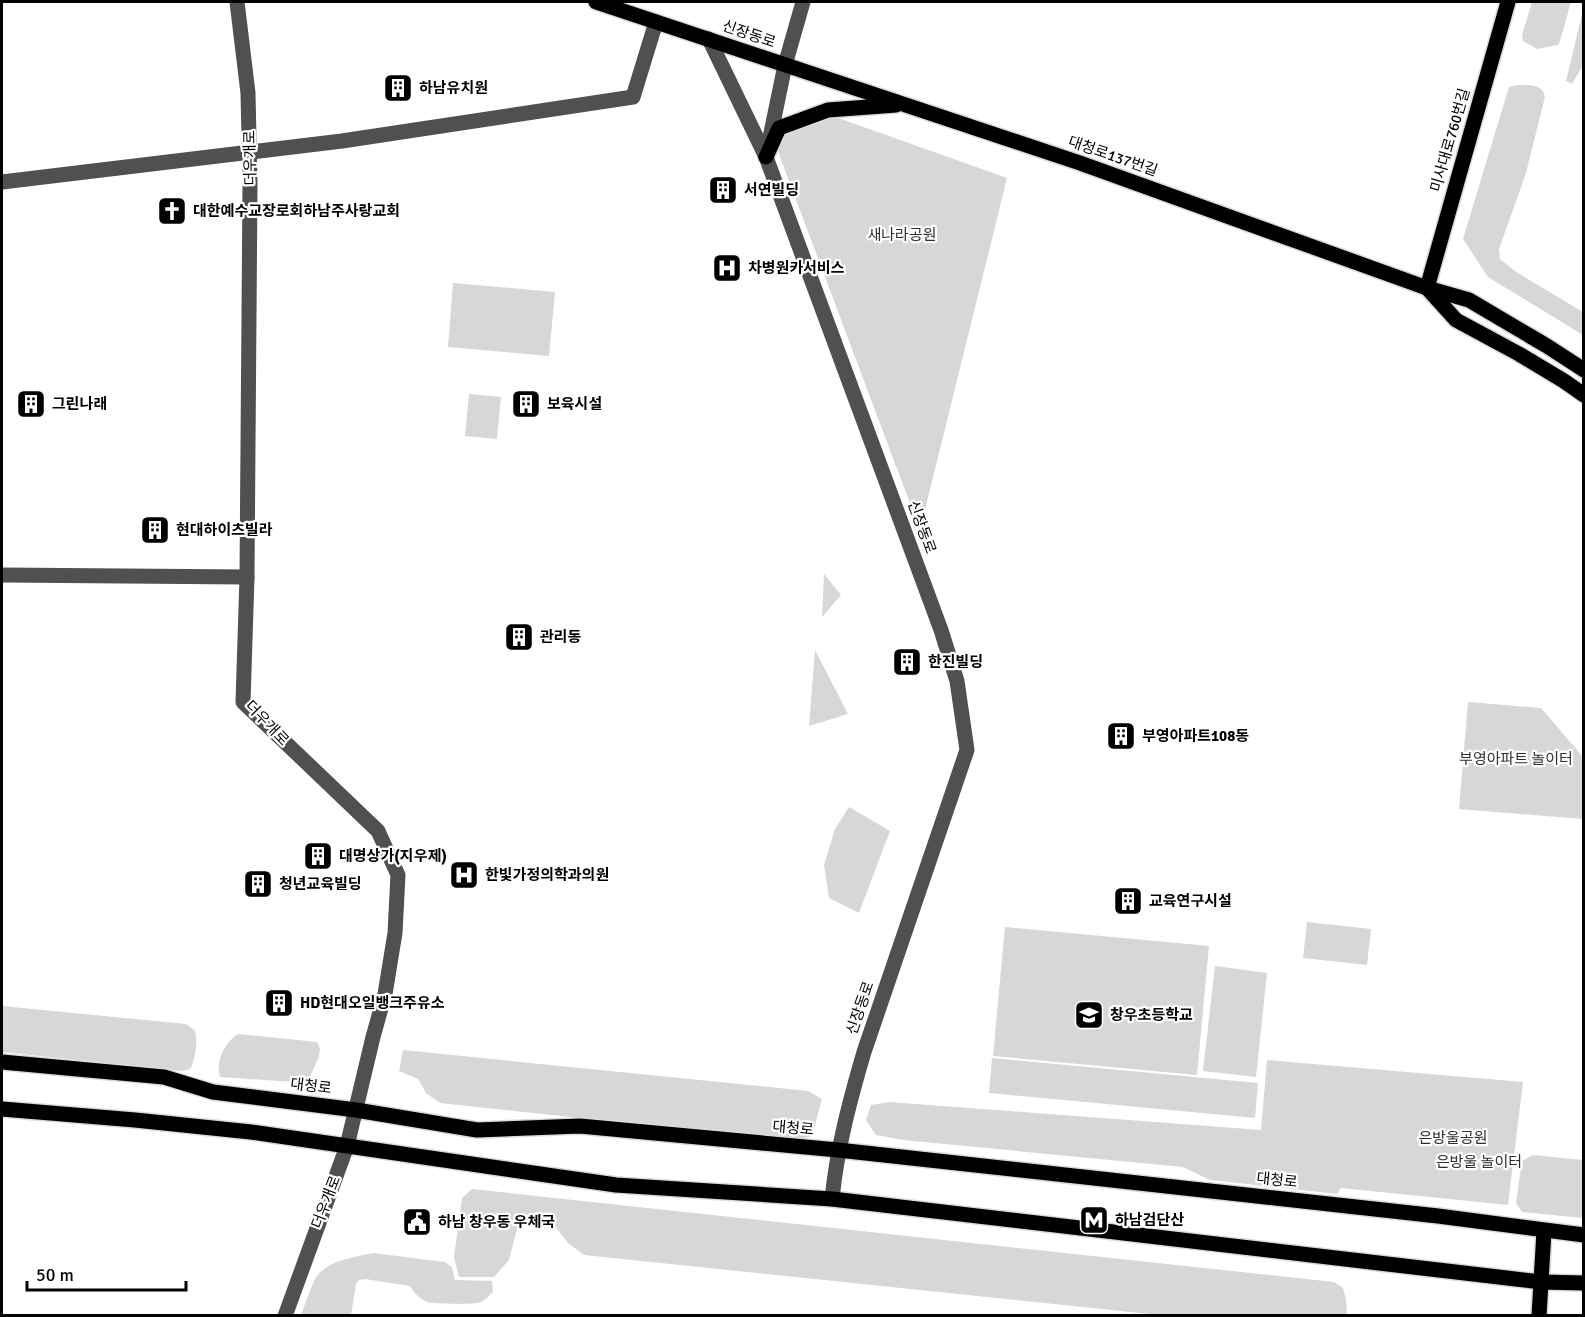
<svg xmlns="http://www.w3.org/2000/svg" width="1585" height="1317" viewBox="0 0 1585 1317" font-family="Signika,'Noto Sans KR',sans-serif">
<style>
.green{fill:#d7d7d7}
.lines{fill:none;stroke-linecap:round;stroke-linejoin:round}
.major-casing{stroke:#dbdbdb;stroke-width:18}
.minor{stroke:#505050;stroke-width:15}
.major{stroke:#000;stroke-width:15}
.labels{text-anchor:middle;stroke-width:4.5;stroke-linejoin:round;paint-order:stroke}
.street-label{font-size:15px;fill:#000;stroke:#fff}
.poi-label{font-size:15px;font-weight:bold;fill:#000;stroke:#fff;text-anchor:start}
.park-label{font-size:15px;fill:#2e2e2e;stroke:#fff}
</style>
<rect width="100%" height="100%" fill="#fff"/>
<!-- green -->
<g class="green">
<path d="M 1532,2 L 1571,2 L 1560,41 L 1558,45 L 1537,49 L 1523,41 L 1522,35 Z"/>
<path d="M 1583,10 L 1583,65 L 1572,84 L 1566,81 Z"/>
<path d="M 1518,85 C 1530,85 1543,84 1545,97 L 1526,173 L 1499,249 L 1500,259 L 1516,272 L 1583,312 L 1583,335 L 1488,277 L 1463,239 L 1508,90 L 1509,87 Z"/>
<path d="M 813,109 L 1007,178 L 920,530 L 780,157 L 776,141 Z"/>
<path d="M 453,283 L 555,292 L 549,356 L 448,347 Z"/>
<path d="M 469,394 L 501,397 L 497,439 L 465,436 Z"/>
<path d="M 824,574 L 841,595 L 822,617 Z"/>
<path d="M 815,650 L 848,714 L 809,726 Z"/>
<path d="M 1468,702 L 1541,708 L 1583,757 L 1583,819 L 1459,809 Z"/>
<path d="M 849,807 L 890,831 L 859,913 L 829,898 L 824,865 L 835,829 Z"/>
<path d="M 1307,922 L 1371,929 L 1367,965 L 1303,958 Z"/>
<path d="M 1005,927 L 1209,946 L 1197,1075 L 993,1056 Z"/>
<path d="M 1215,966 L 1267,973 L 1256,1077 L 1203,1071 Z"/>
<path d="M 2,1006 L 186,1024 C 187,1025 193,1029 194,1030 C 199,1037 195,1062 190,1069 L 182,1071 L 2,1052 Z"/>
<path d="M 238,1034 L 317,1042 L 320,1048 L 319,1056 L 310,1077 L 303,1081 L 295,1082 L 220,1077 C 215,1061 224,1043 238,1034 Z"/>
<path d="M 403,1050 L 808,1091 L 822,1099 L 812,1136 L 794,1141 L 440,1103 L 426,1093 L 418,1079 L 399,1071 Z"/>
<path d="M 992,1058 L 1258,1083 L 1255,1118 L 989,1093 Z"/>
<path d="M 1267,1060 L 1523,1082 L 1508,1205 L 1341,1188 L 1337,1194 L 1210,1180 L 1183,1167 L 903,1140 L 876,1135 L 866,1120 L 871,1105 L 889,1102 L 1261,1130 Z"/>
<path d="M 1533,1155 L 1583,1160 L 1583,1218 L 1522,1212 L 1516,1203 L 1522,1161 Z"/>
<path d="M 472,1189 L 1334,1282 L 1343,1288 L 1346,1299 L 1347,1315 L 1159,1315 L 584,1255 L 568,1243 L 555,1226 L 531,1220 L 517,1229 L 509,1260 L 494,1277 L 459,1277 L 454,1257 L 462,1198 Z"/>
<path d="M 373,1253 L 445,1262 L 452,1267 L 455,1280 L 492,1281 L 493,1292 C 490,1295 485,1300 481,1302 C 475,1305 433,1304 427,1302 C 419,1298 414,1293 410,1286 L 365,1279 L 359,1280 L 356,1284 L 351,1315 L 301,1315 C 305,1305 311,1285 317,1276 C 329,1260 355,1257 373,1253 Z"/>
</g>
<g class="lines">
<!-- major casing -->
<g class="major-casing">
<g id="major">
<path d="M 596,2 L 1080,163 L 1427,288 L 1469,300 L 1547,346 L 1584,370"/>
<path d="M 766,157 L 779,128 L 828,110 L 896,105"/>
<path d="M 1427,288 L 1508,2"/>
<path d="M 1427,288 L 1456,320 L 1519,354 L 1564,381 L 1584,395"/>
<path d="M 2,1062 L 164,1077 L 213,1092 L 356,1110 L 477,1130 L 580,1126 L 838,1150 L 1438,1216 L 1584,1235"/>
<path d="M 2,1109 L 135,1120 L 251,1132 L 616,1185 L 832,1199 L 1541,1282 L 1584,1283"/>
<path d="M 1539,1316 L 1544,1231"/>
</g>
</g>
<!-- minor -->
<g class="minor">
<path d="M 237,2 L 248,93 L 250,184 L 247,577 L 243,702 L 378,831 L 398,875 L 395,933 L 385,994 L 373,1037 L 347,1146 L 285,1316"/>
<path d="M 803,2 L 785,65 L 766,157 L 941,630 L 957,681 L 967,750 L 864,1052 C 850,1100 837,1148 832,1199"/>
<path d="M 709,39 L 766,157"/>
<path d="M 2,182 L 342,141 L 633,97 L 656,22"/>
<path d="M 2,575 L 247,577"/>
</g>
<!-- major -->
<use href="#major" class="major"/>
</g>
<!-- icons -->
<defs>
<g id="building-square" transform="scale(1.5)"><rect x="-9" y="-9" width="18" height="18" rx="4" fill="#000" stroke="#fff"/><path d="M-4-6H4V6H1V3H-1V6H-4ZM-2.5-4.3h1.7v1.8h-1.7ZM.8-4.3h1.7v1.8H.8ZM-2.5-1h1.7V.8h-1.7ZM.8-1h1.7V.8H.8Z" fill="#fff"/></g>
<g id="church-square" transform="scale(1.5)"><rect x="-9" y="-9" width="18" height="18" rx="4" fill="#000" stroke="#fff"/><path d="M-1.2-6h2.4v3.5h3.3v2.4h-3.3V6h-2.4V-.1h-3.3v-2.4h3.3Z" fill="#fff"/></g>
<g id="hospital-square" transform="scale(1.5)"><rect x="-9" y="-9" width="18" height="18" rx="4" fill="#000" stroke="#fff"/><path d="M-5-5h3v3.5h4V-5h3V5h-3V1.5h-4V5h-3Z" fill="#fff"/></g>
<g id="school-square" transform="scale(1.5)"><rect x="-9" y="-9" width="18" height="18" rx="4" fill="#000" stroke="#fff"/><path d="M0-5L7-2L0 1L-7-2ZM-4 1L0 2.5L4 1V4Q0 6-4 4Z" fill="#fff"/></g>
<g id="metro-square" transform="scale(1.5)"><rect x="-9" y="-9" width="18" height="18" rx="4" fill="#000" stroke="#fff"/><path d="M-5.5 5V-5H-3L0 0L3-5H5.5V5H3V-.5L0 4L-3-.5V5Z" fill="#fff"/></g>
<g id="civic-square" transform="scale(1.5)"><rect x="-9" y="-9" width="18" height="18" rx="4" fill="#000" stroke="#fff"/><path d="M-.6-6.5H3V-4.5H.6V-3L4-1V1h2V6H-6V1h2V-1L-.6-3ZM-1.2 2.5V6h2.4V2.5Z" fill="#fff"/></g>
</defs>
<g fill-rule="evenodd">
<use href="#building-square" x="398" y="88"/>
<use href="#building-square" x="723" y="190"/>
<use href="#church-square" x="172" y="211"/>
<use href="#hospital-square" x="727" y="268"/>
<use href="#building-square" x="31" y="404"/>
<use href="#building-square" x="526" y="404"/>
<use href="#building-square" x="155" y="530"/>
<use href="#building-square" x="519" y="637"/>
<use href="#building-square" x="907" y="662"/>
<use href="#building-square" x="1121" y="736"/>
<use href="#building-square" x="318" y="856"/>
<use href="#hospital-square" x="464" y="875"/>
<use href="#building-square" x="258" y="884"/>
<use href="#building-square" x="1128" y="901"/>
<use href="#building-square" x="279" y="1003"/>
<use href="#school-square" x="1089" y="1015"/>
<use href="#metro-square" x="1094" y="1220"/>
<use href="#civic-square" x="417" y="1222"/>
</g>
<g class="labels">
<!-- street labels -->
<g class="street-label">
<text transform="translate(749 34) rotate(19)" y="5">신장동로</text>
<text transform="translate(1450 140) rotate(-74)" y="5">미사대로760번길</text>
<text transform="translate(1113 156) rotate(19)" y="5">대청로137번길</text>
<text transform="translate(250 158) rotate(-91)" y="5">더우개로</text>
<text transform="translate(922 527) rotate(70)" y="5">신장동로</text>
<text transform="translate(267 723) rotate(46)" y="5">더우개로</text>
<text transform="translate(860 1008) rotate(-71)" y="5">신장동로</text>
<text transform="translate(311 1086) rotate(7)" y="5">대청로</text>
<text transform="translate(793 1128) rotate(5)" y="5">대청로</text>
<text transform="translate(1277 1180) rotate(6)" y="5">대청로</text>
<text transform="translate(326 1202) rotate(-69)" y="5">더우개로</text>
</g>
<!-- poi labels -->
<g class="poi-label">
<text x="419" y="93">하남유치원</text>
<text x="744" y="195">서연빌딩</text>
<text x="193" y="216">대한예수교장로회하남주사랑교회</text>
<text x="748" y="273">차병원카서비스</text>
<text x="52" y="409">그린나래</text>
<text x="547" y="409">보육시설</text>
<text x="176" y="535">현대하이츠빌라</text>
<text x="540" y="642">관리동</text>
<text x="928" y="667">한진빌딩</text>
<text x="1142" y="741">부영아파트108동</text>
<text x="339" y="861">대명상가(지우제)</text>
<text x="485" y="880">한빛가정의학과의원</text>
<text x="279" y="889">청년교육빌딩</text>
<text x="1149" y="906">교육연구시설</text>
<text x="300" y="1008">HD현대오일뱅크주유소</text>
<text x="1110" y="1020">창우초등학교</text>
<text x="1115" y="1225">하남검단산</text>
<text x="438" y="1227">하남 창우동 우체국</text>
</g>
<!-- park labels -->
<g class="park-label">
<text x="902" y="240">새나라공원</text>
<text x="1516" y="764">부영아파트 놀이터</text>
<text x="1453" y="1143">은방울공원</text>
<text x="1479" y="1167">은방울 놀이터</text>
</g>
</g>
<!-- border -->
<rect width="1585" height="1317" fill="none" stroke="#000000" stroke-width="6"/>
<!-- scale -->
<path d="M27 1281v9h159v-9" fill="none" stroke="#000000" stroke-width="3"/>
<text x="36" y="1281" font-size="18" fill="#000000" stroke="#ffffff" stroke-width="4.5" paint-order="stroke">50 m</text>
</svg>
